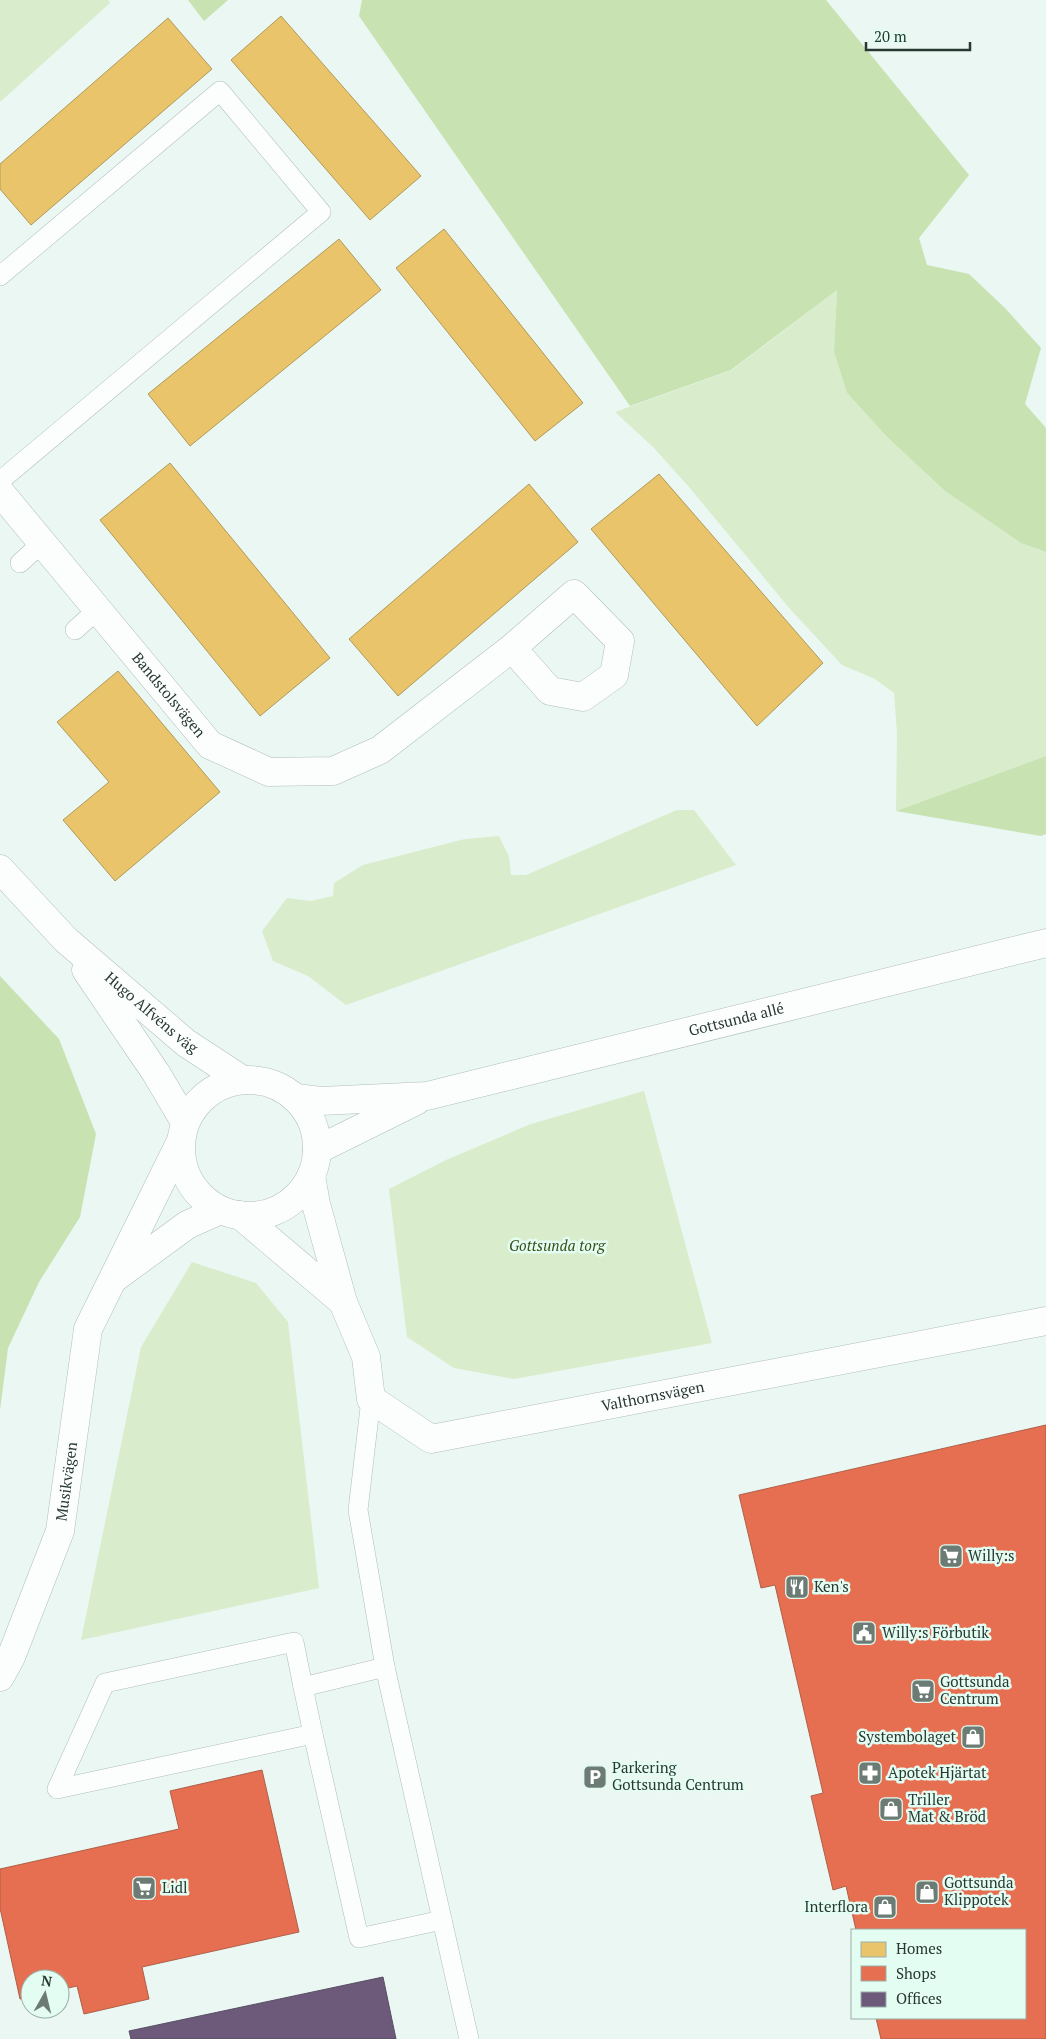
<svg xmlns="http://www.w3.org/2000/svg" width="1046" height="2039" viewBox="0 0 1046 2039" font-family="'PT Serif',serif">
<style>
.green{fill:#d9edcc}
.forest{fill:#c8e2b2}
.homes{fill:#e9c46a;stroke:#af9a59}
.shops{fill:#e76f51;stroke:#ae5f48}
.offices{fill:#6d597a;stroke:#584f64}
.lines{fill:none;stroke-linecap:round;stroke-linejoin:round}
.lane-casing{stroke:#b1beb9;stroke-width:20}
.street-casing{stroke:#b1beb9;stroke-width:29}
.secondary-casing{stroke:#b1beb9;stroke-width:29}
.lane{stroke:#fcfefd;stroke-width:19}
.street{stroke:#fcfefd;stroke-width:28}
.secondary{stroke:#fcfefd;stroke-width:28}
.labels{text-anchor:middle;stroke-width:5;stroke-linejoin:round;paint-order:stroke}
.street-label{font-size:15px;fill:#283932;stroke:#e4fdf3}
.park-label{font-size:15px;font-style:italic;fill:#384e15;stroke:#e4fdf3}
.poi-label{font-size:15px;fill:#283932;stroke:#e4fdf3;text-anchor:start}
</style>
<rect width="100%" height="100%" fill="#eaf7f2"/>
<!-- green -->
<g class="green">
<path d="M 0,0 L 108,0 L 110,3 L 0,102 Z"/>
<path d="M 837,290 L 834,352 L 847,393 L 887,437 L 945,491 L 1021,543 L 1046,552 L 1046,756 L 896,811 L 897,733 L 894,693 L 875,679 L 842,665 L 790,609 L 689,487 L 653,447 L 615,412 L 732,370 Z"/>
<path d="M 677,810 L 694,810 L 736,865 L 346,1005 L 308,976 L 273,961 L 262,931 L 287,898 L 311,901 L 333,896 L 334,883 L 363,865 L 465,839 L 499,836 L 509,857 L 511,875 L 526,875 Z"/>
<path d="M 644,1091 L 712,1343 L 514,1379 L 454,1368 L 407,1337 L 389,1189 L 446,1160 L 531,1124 Z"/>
<path d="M 192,1262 L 256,1283 L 288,1322 L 319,1588 L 81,1640 L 141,1347 Z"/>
</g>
<!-- forest -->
<g class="forest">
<path d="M 188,0 L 228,0 L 204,21 Z"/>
<path d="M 362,0 L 826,0 L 969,175 L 919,238 L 927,265 L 969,274 L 1005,308 L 1041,348 L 1025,404 L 1046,428 L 1046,552 L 1021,543 L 945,491 L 887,437 L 847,393 L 834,352 L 837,290 L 731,370 L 630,406 L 359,16 Z"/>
<path d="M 1046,756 L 1046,834 L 1041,836 L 896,811 Z"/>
<path d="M 0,976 L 59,1039 L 96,1134 L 80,1217 L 39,1282 L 8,1348 L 0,1410 Z"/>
</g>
<!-- homes -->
<g class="homes">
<path d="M 281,16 L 421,176 L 370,220 L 231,60 Z"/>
<path d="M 168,18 L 212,69 L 31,225 L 0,189 L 0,164 Z"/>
<path d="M 444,229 L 583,403 L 535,441 L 396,268 Z"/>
<path d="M 339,239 L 381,290 L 190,446 L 148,394 Z"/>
<path d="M 170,463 L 330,658 L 260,716 L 100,520 Z"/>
<path d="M 659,474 L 823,663 L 757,726 L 591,529 Z"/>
<path d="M 529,484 L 578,542 L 398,696 L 349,639 Z"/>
<path d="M 118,671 L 220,792 L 115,881 L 63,820 L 109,782 L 57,722 Z"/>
</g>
<!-- shops -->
<g class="shops">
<path d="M 1046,1425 L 1046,2039 L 881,2039 L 876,2018 L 1025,2018 L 1025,1930 L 856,1930 L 846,1886 L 833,1890 L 811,1796 L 823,1793 L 775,1585 L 761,1588 L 739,1495 Z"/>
<path d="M 262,1770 L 299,1932 L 142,1967 L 149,1999 L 84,2014 L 77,1986 L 60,1990 L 60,1979 L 30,1979 L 30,1997 L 20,1999 L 0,1908 L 0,1869 L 179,1829 L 170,1791 Z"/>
</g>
<!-- offices -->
<path class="offices" d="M 383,1977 L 396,2039 L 131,2039 L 129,2031 Z"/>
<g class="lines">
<!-- lane casing -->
<g class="lane-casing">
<g id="lane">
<path d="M 0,276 L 220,91 L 321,212 L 0,481"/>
<path d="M 20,563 L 42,543"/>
<path d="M 75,630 L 97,610"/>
<path d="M 371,1399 L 358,1510 L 385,1667 L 469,2039"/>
<path d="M 385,1667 L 303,1687 L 294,1642 L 105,1683 L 57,1789 L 313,1734 L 359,1938 L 442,1920"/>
<path d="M 303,1687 L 313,1734"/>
</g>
</g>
<!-- street casing -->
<g class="street-casing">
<g id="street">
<path id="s1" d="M 0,492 L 210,745 L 269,772 L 333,771 L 380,750 L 512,648 L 574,594 L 620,641 L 614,675 L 583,697 L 550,691 L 512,648"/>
<path id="s2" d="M 311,1176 L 316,1204 L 343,1302 L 366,1357 L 371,1399 L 431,1439 L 1046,1321"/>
<path d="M 240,1215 L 343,1302"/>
<path d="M 116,1277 L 187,1225 L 220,1210"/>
<path id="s3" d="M 0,1677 L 11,1657 L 60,1531 L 88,1329 L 180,1143"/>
</g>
</g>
<!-- secondary casing -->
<g class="secondary-casing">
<g id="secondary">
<path id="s4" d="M 0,869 L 66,940 L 186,1043 L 241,1079"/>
<path d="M 86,970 L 156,1073 L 185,1122"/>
<circle cx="249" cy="1148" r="68"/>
<path id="s5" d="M 296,1098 L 321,1101 L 427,1096 L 1046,943"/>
<path d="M 317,1150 L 416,1101"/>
</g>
</g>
<!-- lane -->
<use href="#lane" class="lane"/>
<!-- street -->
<use href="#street" class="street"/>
<!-- secondary -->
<use href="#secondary" class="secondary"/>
</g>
<!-- icons -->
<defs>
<g id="supermarket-square" transform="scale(1.25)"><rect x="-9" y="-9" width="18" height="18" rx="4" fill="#6c7c75" stroke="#e4fdf3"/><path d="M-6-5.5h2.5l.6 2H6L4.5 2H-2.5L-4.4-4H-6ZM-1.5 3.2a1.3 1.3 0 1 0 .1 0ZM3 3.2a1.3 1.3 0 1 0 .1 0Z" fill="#fff"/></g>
<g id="restaurant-square" transform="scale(1.25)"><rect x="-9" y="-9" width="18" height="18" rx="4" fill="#6c7c75" stroke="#e4fdf3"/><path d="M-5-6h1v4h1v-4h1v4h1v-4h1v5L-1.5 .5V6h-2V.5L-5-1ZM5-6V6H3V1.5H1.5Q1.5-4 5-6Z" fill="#fff"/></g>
<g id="civic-square" transform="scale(1.25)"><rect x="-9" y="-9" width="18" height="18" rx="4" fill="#6c7c75" stroke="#e4fdf3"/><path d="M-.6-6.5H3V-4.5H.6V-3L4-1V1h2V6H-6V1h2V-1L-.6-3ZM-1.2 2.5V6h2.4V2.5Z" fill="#fff"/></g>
<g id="shop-square" transform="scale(1.25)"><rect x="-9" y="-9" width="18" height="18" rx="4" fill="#6c7c75" stroke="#e4fdf3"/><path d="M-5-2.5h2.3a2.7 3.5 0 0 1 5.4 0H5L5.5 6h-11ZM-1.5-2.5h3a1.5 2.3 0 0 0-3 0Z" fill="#fff"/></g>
<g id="pharmacy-square" transform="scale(1.25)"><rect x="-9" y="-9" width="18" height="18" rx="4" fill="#6c7c75" stroke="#e4fdf3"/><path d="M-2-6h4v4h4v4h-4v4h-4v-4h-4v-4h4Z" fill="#fff"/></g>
<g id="parking-square" transform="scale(1.25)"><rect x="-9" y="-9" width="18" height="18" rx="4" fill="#6c7c75" stroke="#e4fdf3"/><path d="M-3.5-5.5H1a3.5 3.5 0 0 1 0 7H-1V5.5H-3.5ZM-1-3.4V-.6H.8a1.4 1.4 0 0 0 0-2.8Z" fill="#fff"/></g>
</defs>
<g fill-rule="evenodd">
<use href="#supermarket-square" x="951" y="1556"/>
<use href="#restaurant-square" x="797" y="1587"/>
<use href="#civic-square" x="864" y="1633"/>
<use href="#supermarket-square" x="923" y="1691"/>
<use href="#shop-square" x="973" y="1737"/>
<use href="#pharmacy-square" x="870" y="1773"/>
<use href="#parking-square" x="595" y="1777"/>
<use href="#shop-square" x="891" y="1809"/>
<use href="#supermarket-square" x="144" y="1888"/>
<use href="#shop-square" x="927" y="1892"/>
<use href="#shop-square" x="885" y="1907"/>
</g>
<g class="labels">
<!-- street labels -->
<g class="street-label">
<text dy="5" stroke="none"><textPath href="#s1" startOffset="264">Bandstolsvägen</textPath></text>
<text dy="5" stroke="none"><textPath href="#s4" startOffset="209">Hugo Alfvéns väg</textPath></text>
<text dy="5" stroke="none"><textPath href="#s5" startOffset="450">Gottsunda allé</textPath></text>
<text dy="5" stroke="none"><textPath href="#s2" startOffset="530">Valthornsvägen</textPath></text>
<text dy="5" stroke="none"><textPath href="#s3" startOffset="208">Musikvägen</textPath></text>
</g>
<!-- park labels -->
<g class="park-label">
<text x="557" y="1251">Gottsunda torg</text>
</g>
<!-- poi labels -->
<g class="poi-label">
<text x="968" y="1561">Willy:s</text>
<text x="814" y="1592">Ken's</text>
<text x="882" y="1638">Willy:s Förbutik</text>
<text x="940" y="1687">Gottsunda<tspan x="940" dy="17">Centrum</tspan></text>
<text x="956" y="1742" text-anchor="end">Systembolaget</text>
<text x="612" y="1773">Parkering<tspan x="612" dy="17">Gottsunda Centrum</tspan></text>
<text x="888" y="1778">Apotek Hjärtat</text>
<text x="908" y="1805">Triller<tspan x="908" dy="17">Mat &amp; Bröd</tspan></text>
<text x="944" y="1888">Gottsunda<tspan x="944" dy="17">Klippotek</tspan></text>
<text x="162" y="1893">Lidl</text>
<text x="868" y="1912" text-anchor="end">Interflora</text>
</g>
</g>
<!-- legend -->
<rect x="851" y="1929" width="175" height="90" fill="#e4fdf3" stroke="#99afa6"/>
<rect x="861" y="1942" width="25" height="15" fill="#e9c46a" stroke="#99afa6"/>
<text x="896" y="1954" font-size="15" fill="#283932">Homes</text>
<rect x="861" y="1966" width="25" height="15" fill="#e76f51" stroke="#99afa6"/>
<text x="896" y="1979" font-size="15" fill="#283932">Shops</text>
<rect x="861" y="1992" width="25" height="15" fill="#6d597a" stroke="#99afa6"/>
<text x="896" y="2004" font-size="15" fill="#283932">Offices</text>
<!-- north arrow -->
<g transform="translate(45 1994) rotate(8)"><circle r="24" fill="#e4fdf3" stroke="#99afa6"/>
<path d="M0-4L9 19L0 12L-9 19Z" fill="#6c7c75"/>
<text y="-8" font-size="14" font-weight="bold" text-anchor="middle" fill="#283932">N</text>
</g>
<!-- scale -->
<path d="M866 42v8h104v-8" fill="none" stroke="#283932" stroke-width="2.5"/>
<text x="874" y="42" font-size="15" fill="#283932" stroke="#e4fdf3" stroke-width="4" paint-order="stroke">20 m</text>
</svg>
